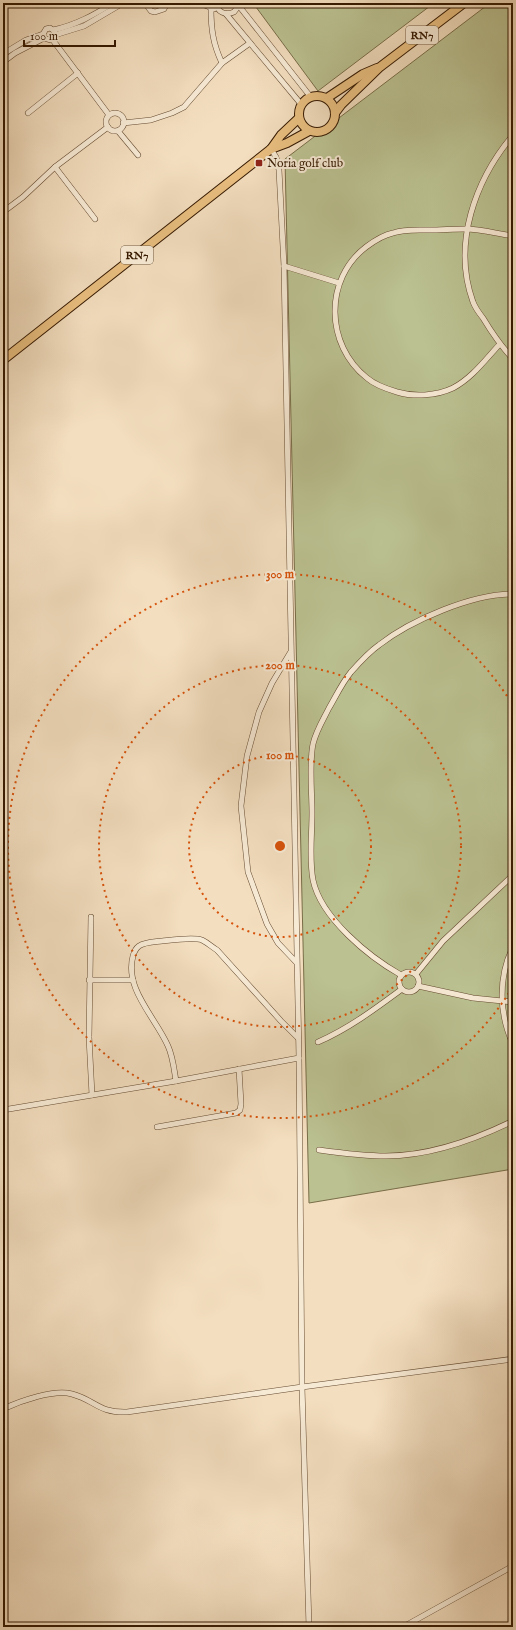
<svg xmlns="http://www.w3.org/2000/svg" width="516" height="1630" viewBox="0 0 516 1630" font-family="'IM FELL English',serif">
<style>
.grass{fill:#bbc191;stroke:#786d48}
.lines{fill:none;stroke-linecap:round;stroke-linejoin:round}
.street-casing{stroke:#644a30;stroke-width:6}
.primary-casing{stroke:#351900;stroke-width:10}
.street{stroke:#f7ead5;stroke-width:5}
.primary{stroke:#eabf80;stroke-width:8}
.ring{fill:none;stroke:#d6530b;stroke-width:2;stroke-dasharray:2 4}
.poi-dot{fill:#8f2418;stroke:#f7ead5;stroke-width:1.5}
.labels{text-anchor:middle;stroke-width:4;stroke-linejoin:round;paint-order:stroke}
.shield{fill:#f7ead5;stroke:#6f5840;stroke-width:1}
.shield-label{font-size:11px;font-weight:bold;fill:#351900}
.poi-label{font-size:12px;fill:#351900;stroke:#f7ead5;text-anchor:start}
.centre{fill:#d6530b;stroke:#f7ead5;stroke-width:2}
.ring-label{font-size:12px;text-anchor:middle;font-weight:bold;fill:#d6530b;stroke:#f7ead5;stroke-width:4;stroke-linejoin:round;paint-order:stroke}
</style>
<rect width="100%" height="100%" fill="#f3debf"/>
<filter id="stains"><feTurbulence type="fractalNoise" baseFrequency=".005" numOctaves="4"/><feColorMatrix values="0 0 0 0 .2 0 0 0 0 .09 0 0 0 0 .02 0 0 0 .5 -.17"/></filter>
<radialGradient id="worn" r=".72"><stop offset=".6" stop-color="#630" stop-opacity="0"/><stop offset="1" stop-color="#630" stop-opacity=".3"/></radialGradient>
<!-- grass -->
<g class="grass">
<path d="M 253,3 L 434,3 L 318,91 Z"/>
<path d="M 490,3 L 513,3 L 513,1169 L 309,1203 L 285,159 Z"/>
</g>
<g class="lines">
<!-- street casing -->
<g class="street-casing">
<g id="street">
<path d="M 145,3 L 151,11 L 155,12 L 164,9 L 167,3"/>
<path d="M 200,3 L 214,9"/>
<path d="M 215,3 C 218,12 225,16 234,12 L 240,4"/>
<path d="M 239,6 L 310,96"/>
<path d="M 211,8 C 211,29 213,44 222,63"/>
<path d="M 226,14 L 301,104"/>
<path d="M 53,30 L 55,33 L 54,37 L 50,40 L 44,38 L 43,34 L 46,29 L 50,28 L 53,30 C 76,25 94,15 113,3"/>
<path d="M 55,35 L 84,26 L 123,3"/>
<path d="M 52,39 L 109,115"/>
<path d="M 3,54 L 26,40 L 43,34"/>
<path d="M 3,62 L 15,53 L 44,38"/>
<path d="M 28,113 L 78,73"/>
<circle cx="115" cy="122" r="9"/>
<path d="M 123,123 L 151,120 L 172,113 L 184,107 L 222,63 L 250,43"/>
<path d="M 118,131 L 138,155"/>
<path d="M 513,135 C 475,180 452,244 473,302 C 475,307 479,313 483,318 C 492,333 501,346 513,359"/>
<path d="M 55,167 L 95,219"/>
<path d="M 3,212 L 23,197 L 55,167 L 108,127"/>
<path d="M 284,266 L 339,283"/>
<path d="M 499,345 C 485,360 472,378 453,388 C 436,396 414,397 397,392 C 387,389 375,385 367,378 C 325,345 324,279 366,247 C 374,241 383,235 393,233 C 404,229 417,230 429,230 C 441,230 453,229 465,229 C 481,229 498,234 513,236"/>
<path d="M 290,653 L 272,683 L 259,712 L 247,756 L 241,806 L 248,872 L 267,924 L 278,943 L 296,962"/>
<path d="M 91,917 L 89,1037 L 92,1095"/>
<path d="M 513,947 C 498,977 499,1014 513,1044"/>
<circle cx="409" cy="982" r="10"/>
<path d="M 416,974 L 443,941 L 513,875"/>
<path d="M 401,975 C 369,957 321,918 313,880 C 309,859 312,835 312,813 C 312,793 309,763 313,744 C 316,731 323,720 329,708 C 336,696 342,683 351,672 C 359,663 369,652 379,645 C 411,620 472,594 513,594"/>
<path d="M 89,980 L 133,980"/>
<path d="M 418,986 L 473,998 L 513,1002"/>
<path d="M 318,1042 C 348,1029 375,1009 402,989"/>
<path d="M 176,1081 C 174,1069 173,1057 168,1046 C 156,1018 124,989 133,956 C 134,952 135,949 139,946 C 145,942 155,942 162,941 C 172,940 193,937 202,940 C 208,943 212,947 217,950 L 281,1021 L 298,1038"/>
<path d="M 3,1110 L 176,1081 L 299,1058"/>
<path d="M 157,1127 L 236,1113 L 240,1110 L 241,1104 L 239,1069"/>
<path d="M 319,1150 C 341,1153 364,1156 386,1156 C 430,1156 474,1140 513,1121"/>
<path d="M 3,1409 C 20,1401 54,1389 72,1394 C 95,1400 98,1413 127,1412 L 302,1387 L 299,1058 L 284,266 L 279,170 L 276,157 L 271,149"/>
<path d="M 309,1627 L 302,1387 L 513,1359"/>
<path d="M 403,1627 L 513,1566"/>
</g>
</g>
<!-- primary casing -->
<g class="primary-casing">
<g id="primary">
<circle cx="317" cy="114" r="18"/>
<path d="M 327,98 L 363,74 L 377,68"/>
<path d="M 335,113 L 341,105 L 380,67 L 464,3"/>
<path d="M 271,149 L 287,143 L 309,131"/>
<path d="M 3,360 L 271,149 L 281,135 L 299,118"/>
</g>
</g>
<!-- street -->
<use href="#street" class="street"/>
<!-- primary -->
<use href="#primary" class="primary"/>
</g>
<!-- distance rings -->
<g class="ring">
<circle cx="280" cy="846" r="91"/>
<circle cx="280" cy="846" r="181"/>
<path d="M512 988A272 272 0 1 1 512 704"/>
</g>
<!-- markers -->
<rect class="poi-dot" x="255" y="159" width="8" height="8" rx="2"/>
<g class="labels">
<!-- shield labels -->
<g class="shield">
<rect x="406" y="26" width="32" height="18" rx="3"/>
<rect x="121" y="246" width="32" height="18" rx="3"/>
</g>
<g class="shield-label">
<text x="422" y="39">RN7</text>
<text x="137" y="259">RN7</text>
</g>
<!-- poi labels -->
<g class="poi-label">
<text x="267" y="167">Noria golf club</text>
</g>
</g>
<circle cx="280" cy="846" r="6" class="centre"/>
<g class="ring-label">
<text x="280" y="578">300 m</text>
<text x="280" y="669">200 m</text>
<text x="280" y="759">100 m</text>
</g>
<!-- margin -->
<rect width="516" height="1630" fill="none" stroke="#f3debf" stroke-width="16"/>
<rect x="4" y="4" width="508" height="1622" fill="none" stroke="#351900" stroke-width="2"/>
<rect x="8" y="8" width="500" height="1614" fill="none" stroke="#351900"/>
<!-- scale -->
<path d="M24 40v6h91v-6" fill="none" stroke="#351900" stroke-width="2"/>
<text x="30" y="40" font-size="12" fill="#351900" stroke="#f7ead5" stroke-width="3" paint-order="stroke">100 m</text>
<rect width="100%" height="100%" filter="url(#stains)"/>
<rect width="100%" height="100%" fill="url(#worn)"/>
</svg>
